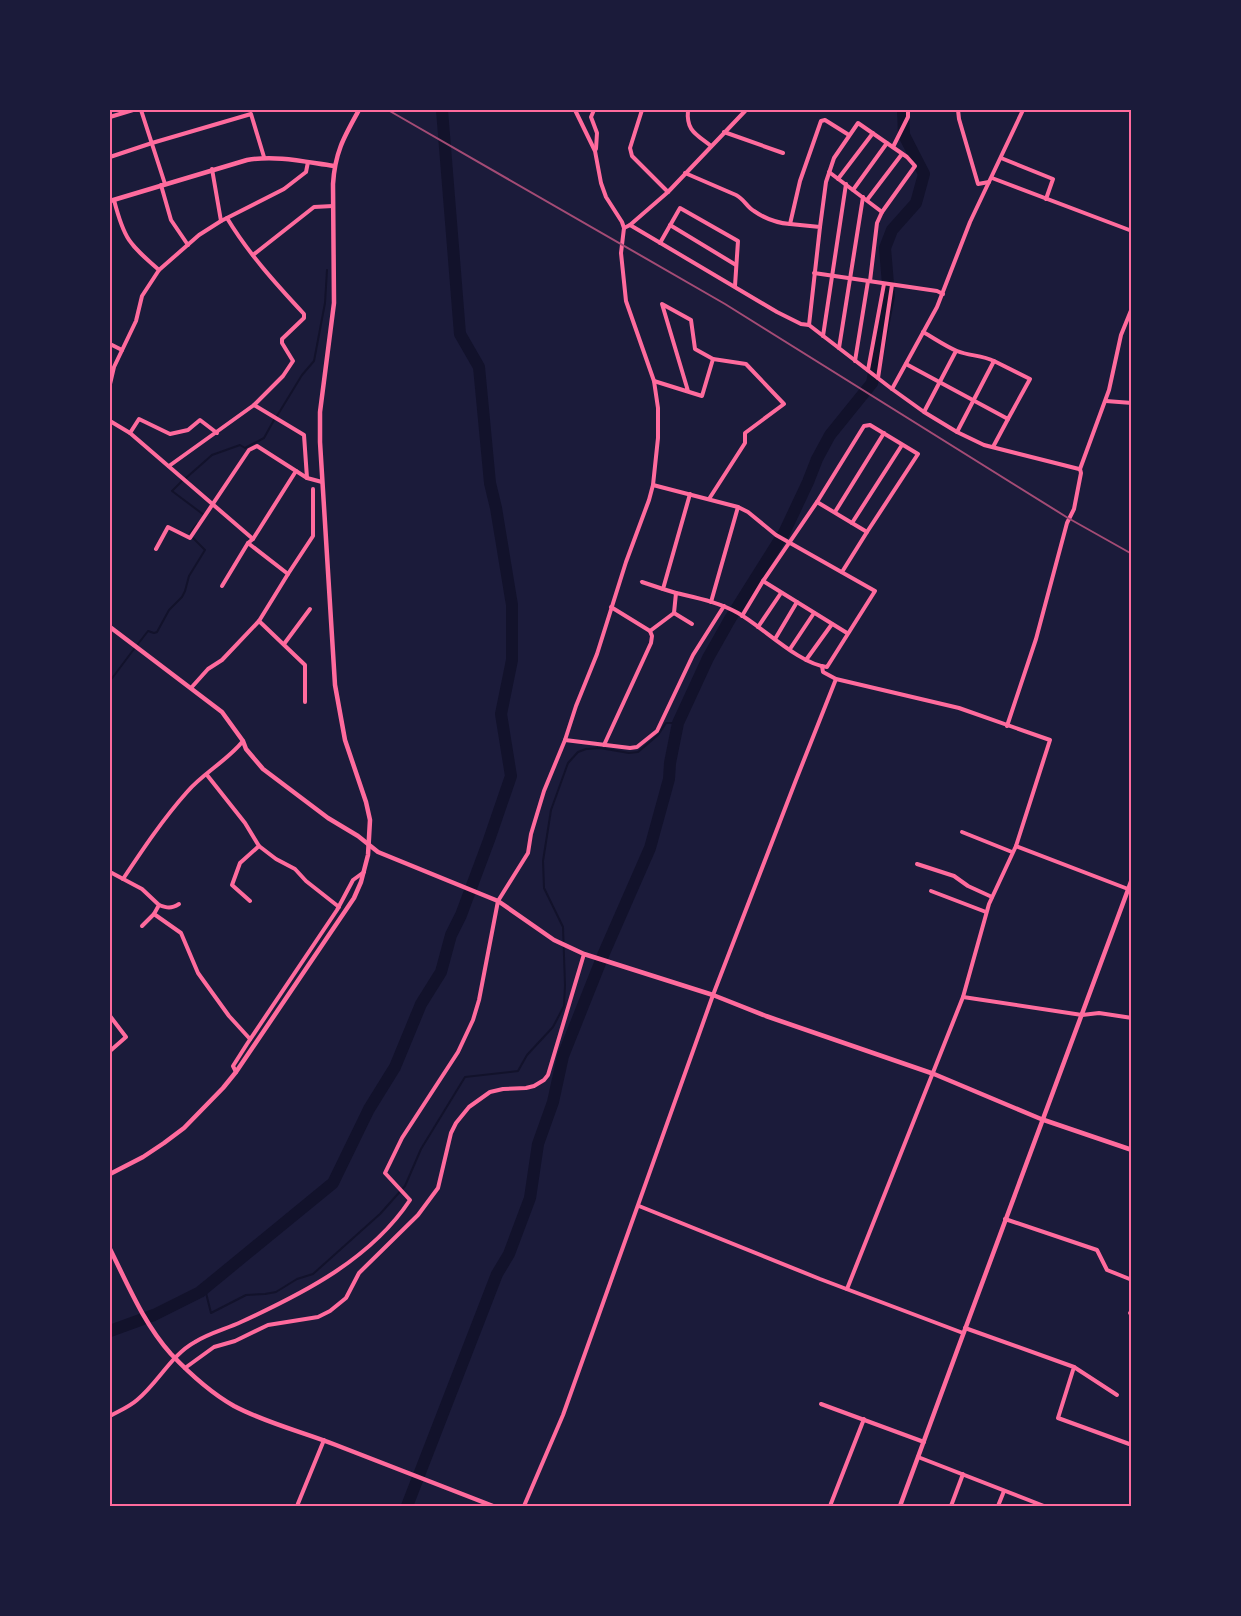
<svg xmlns="http://www.w3.org/2000/svg" width="1241" height="1616" viewBox="0 0 1241 1616" font-family="'PT Sans Narrow',sans-serif">
<style>
.lines{fill:none;stroke-linecap:round;stroke-linejoin:round}
.stream{stroke:#12122b;stroke-width:2}
.river{stroke:#12122b;stroke-width:12}
.minor{stroke:#ff6b9d;stroke-width:4}
.tertiary{stroke:#ff6b9d;stroke-width:4.5}
.secondary{stroke:#ff6b9d;stroke-width:4.5}
.rail{stroke:#a44b75;stroke-width:2}
.neatline{fill:none;stroke:#ff6b9d;stroke-width:2}
</style>
<rect width="100%" height="100%" fill="#1b1b3a"/>
<g class="lines">
<!-- stream -->
<g class="stream">
<path d="M 277,416 L 302,375 L 314,361 L 325,303 L 327,270"/>
<path d="M 186,478 L 212,455 L 240,445 L 245,448 L 264,438 L 274,420"/>
<path d="M 182,481 L 172,491 L 204,515 L 203,517"/>
<path d="M 190,533 L 197,524"/>
<path d="M 138,644 L 148,631 L 154,633 L 157,632 L 169,610 L 182,597 L 185,591 L 189,576 L 205,550 L 193,538"/>
<path d="M 110,681 L 134,649"/>
<path d="M 205,1289 L 211,1313 L 246,1295 L 265,1294 L 276,1292 L 297,1279 L 313,1274 L 380,1214 L 405,1186 L 421,1149 L 465,1077 L 518,1071 L 527,1055 L 553,1027 L 564,1006 L 565,985 L 563,927 L 544,888 L 543,861 L 551,810 L 568,763 L 578,752 L 586,749 L 600,748 L 629,753 L 638,752 L 658,735 L 666,723 L 678,723"/>
</g>
<!-- river -->
<g class="river">
<path d="M 110,1331 L 154,1315 L 200,1292 L 333,1183 L 369,1109 L 395,1067 L 421,1004 L 441,972 L 451,935 L 461,915 L 489,840 L 511,776 L 501,714 L 512,660 L 512,605 L 496,508 L 490,483 L 479,367 L 460,334 L 442,110"/>
<path d="M 407,1506 L 497,1274 L 509,1254 L 530,1198 L 538,1144 L 553,1102 L 563,1056 L 604,953 L 650,848 L 669,779 L 670,763 L 678,723 L 708,658 L 730,619 L 784,533 L 808,482 L 817,459 L 830,435 L 872,383 L 889,296 L 885,248 L 892,230 L 916,203 L 924,174 L 904,135 L 903,110"/>
</g>
<!-- minor -->
<g class="minor">
<path d="M 141,110 L 165,184"/>
<path d="M 594,110 L 591,117 L 597,133 L 596,149"/>
<path d="M 642,110 L 630,148 L 632,156 L 668,192"/>
<path d="M 688,110 C 686,131 696,134 711,146"/>
<path d="M 958,110 L 959,119 L 978,184 L 989,182"/>
<path d="M 110,117 L 133,110"/>
<path d="M 724,132 L 783,153"/>
<path d="M 893,147 L 908,117 L 908,110"/>
<path d="M 110,157 L 152,143 L 251,114 L 264,157"/>
<path d="M 1001,158 L 1053,179 L 1046,199"/>
<path d="M 212,169 L 221,221"/>
<path d="M 829,172 L 882,212"/>
<path d="M 685,173 L 736,195 C 744,199 747,207 754,211 C 764,218 778,223 790,224"/>
<path d="M 992,178 L 1132,231"/>
<path d="M 838,179 L 873,133"/>
<path d="M 161,185 L 171,220 L 188,245"/>
<path d="M 853,190 L 887,143"/>
<path d="M 114,200 C 124,239 129,244 159,270"/>
<path d="M 867,200 L 902,154"/>
<path d="M 630,225 L 777,312 L 801,324 L 809,325 L 820,227 L 790,224 L 800,181 L 821,121 L 825,120 L 849,135"/>
<path d="M 670,225 L 736,265"/>
<path d="M 820,227 L 826,182 L 834,158 L 858,123 L 907,157 L 915,166 L 882,212 L 877,223 L 870,281"/>
<path d="M 624,228 L 630,225 L 668,192 L 746,110"/>
<path d="M 660,243 L 680,208 L 738,241 L 735,286"/>
<path d="M 253,255 L 314,207 L 333,206"/>
<path d="M 814,273 L 937,291 L 943,294"/>
<path d="M 809,325 L 892,389 L 924,412 L 957,432 L 984,445 L 1079,469"/>
<path d="M 923,332 C 934,338 945,346 957,351 C 969,356 982,355 994,361 L 957,432"/>
<path d="M 823,336 L 846,184"/>
<path d="M 110,344 L 122,350"/>
<path d="M 839,348 L 863,197"/>
<path d="M 855,361 L 868,281"/>
<path d="M 906,364 L 1008,419 L 1030,379 L 994,361"/>
<path d="M 868,370 L 884,284"/>
<path d="M 878,378 L 892,285"/>
<path d="M 654,381 L 702,396 L 713,359 L 695,349 L 691,320 L 662,304 L 688,391"/>
<path d="M 110,384 L 114,367 L 136,321 L 142,296 L 159,270 L 199,235 L 221,221 L 284,189 L 306,172 L 308,162"/>
<path d="M 892,389 L 937,307 L 970,222 L 1023,110"/>
<path d="M 1106,401 L 1132,403"/>
<path d="M 254,405 L 304,435 L 307,478"/>
<path d="M 924,412 L 956,351"/>
<path d="M 110,421 L 130,433 L 253,539"/>
<path d="M 130,433 L 139,419 L 170,434 L 188,430 L 200,420 L 217,433"/>
<path d="M 993,447 L 1008,419"/>
<path d="M 169,466 L 254,405 L 283,376 L 293,361 L 282,343 L 282,339 L 304,318 L 304,314 C 276,284 248,253 227,218"/>
<path d="M 653,485 L 738,507 L 711,602"/>
<path d="M 709,499 L 745,443 L 745,433 L 784,404 L 746,364 L 713,359"/>
<path d="M 817,502 L 867,532 L 842,572"/>
<path d="M 835,512 L 884,433"/>
<path d="M 852,523 L 902,445"/>
<path d="M 156,549 L 168,527 L 190,538 L 249,450 L 257,446 L 307,478 L 322,482"/>
<path d="M 288,574 L 313,536 L 313,489"/>
<path d="M 763,581 L 847,633"/>
<path d="M 642,582 L 663,589"/>
<path d="M 222,586 L 248,543"/>
<path d="M 676,593 L 663,589 L 690,494"/>
<path d="M 674,613 L 692,624"/>
<path d="M 742,616 L 763,581 L 817,502 L 864,426 L 870,425 L 918,454 L 867,532"/>
<path d="M 259,621 L 305,665 L 305,702"/>
<path d="M 758,627 L 781,593"/>
<path d="M 650,631 L 674,613 L 676,593 C 697,598 719,602 738,613 C 764,628 799,664 827,667 L 875,591 L 776,535 L 748,512 L 738,507"/>
<path d="M 775,639 L 797,602"/>
<path d="M 284,644 L 310,609"/>
<path d="M 790,649 L 814,613"/>
<path d="M 806,660 L 832,624"/>
<path d="M 822,666 L 823,672 L 836,679 L 959,708 L 1050,740 L 1016,846 L 1128,889"/>
<path d="M 191,688 L 208,669 L 222,660 L 259,621 L 288,574 L 248,543 L 253,539 L 296,471"/>
<path d="M 1007,726 L 1036,639 L 1067,523 L 1074,509 L 1081,473 L 1080,469 L 1109,390 L 1121,335 L 1132,308"/>
<path d="M 565,740 L 630,748 L 637,747 L 657,731 L 693,655 L 724,606"/>
<path d="M 604,745 L 651,643 L 652,636 L 650,631 L 611,607"/>
<path d="M 207,775 L 245,823 L 259,846 L 240,863 L 232,885 L 250,901"/>
<path d="M 962,832 L 1012,852"/>
<path d="M 259,846 L 276,859 L 295,869 L 306,881 L 339,907"/>
<path d="M 917,864 L 954,876 L 968,886 L 992,897"/>
<path d="M 110,872 L 142,889 L 159,905 L 154,914 L 181,933 L 198,973 L 229,1016 L 250,1039"/>
<path d="M 123,879 C 143,849 163,819 187,792 C 203,773 227,761 243,741"/>
<path d="M 931,891 L 986,912"/>
<path d="M 159,905 C 167,908 171,909 179,904"/>
<path d="M 142,926 L 154,914"/>
<path d="M 963,997 L 1082,1015 L 1099,1013 L 1132,1018"/>
<path d="M 110,1016 L 126,1037 L 110,1051"/>
<path d="M 236,1072 L 233,1066 L 247,1044 L 337,910 L 353,880 L 364,872"/>
<path d="M 639,1206 L 820,1279 L 963,1333"/>
<path d="M 1005,1219 L 1097,1250 L 1107,1270 L 1132,1280"/>
<path d="M 847,1289 L 963,997 L 989,904 L 1016,846"/>
<path d="M 1130,1313 L 1132,1313"/>
<path d="M 965,1328 L 1074,1367 L 1058,1418 L 1132,1445"/>
<path d="M 1074,1367 L 1117,1395"/>
<path d="M 185,1368 L 214,1347 L 235,1341 L 268,1325 L 318,1317 L 330,1311 L 346,1298 L 359,1273 L 418,1215 L 438,1188 L 451,1133 L 456,1123 L 469,1107 L 490,1092 L 503,1089 L 526,1088 L 534,1086 L 544,1080 L 548,1075 L 584,954"/>
<path d="M 821,1404 L 924,1442"/>
<path d="M 110,1416 C 119,1411 129,1407 137,1400 C 158,1383 171,1355 195,1342 C 209,1333 226,1329 241,1322 C 304,1293 371,1259 410,1200 L 385,1173 L 402,1138 L 458,1052 L 473,1020 L 479,1000 L 498,901 L 528,853 L 531,834 L 544,791 L 565,740 L 576,706 L 597,654 L 626,562 L 649,500 L 653,485 L 658,438 L 658,408 L 654,381 L 626,301 L 621,253 L 624,228 L 622,222 L 606,197 L 601,183 L 595,151 L 575,110"/>
<path d="M 918,1457 L 1044,1506"/>
<path d="M 297,1506 L 324,1440"/>
<path d="M 524,1506 L 563,1415 L 713,995 L 796,780 L 836,679"/>
<path d="M 830,1506 L 864,1419"/>
<path d="M 951,1506 L 963,1474"/>
<path d="M 998,1506 L 1004,1491"/>
</g>
<!-- tertiary -->
<g class="tertiary">
<path d="M 110,201 L 247,160 C 277,155 305,162 334,166"/>
<path d="M 110,1249 C 128,1285 144,1324 171,1354 C 190,1374 211,1393 234,1406 C 266,1423 303,1432 336,1445 C 388,1465 441,1486 493,1506"/>
<path d="M 900,1506 C 977,1297 1053,1088 1132,879"/>
</g>
<!-- secondary -->
<g class="secondary">
<path d="M 110,627 L 222,712 L 243,741 L 246,749 L 263,769 L 328,818 L 358,836 L 378,852 L 498,901 L 554,940 L 584,954 L 713,995 L 766,1016 L 934,1074 L 1041,1119 L 1132,1150"/>
<path d="M 110,1174 L 143,1157 L 164,1143 L 184,1128 L 223,1088 L 236,1072 L 354,898 L 361,882 L 368,855 L 370,820 L 366,802 L 345,740 L 335,685 L 320,442 L 320,412 L 324,381 L 334,303 L 333,184 C 335,152 344,137 359,110"/>
</g>
<!-- rail -->
<path class="rail" d="M 388,110 L 725,304 L 1068,518 L 1132,554"/>
</g>
<!-- border -->
<rect width="1241" height="1616" fill="none" stroke="#1b1b3a" stroke-width="222"/>
<rect x="111" y="111" width="1019" height="1394" class="neatline"/>
</svg>
